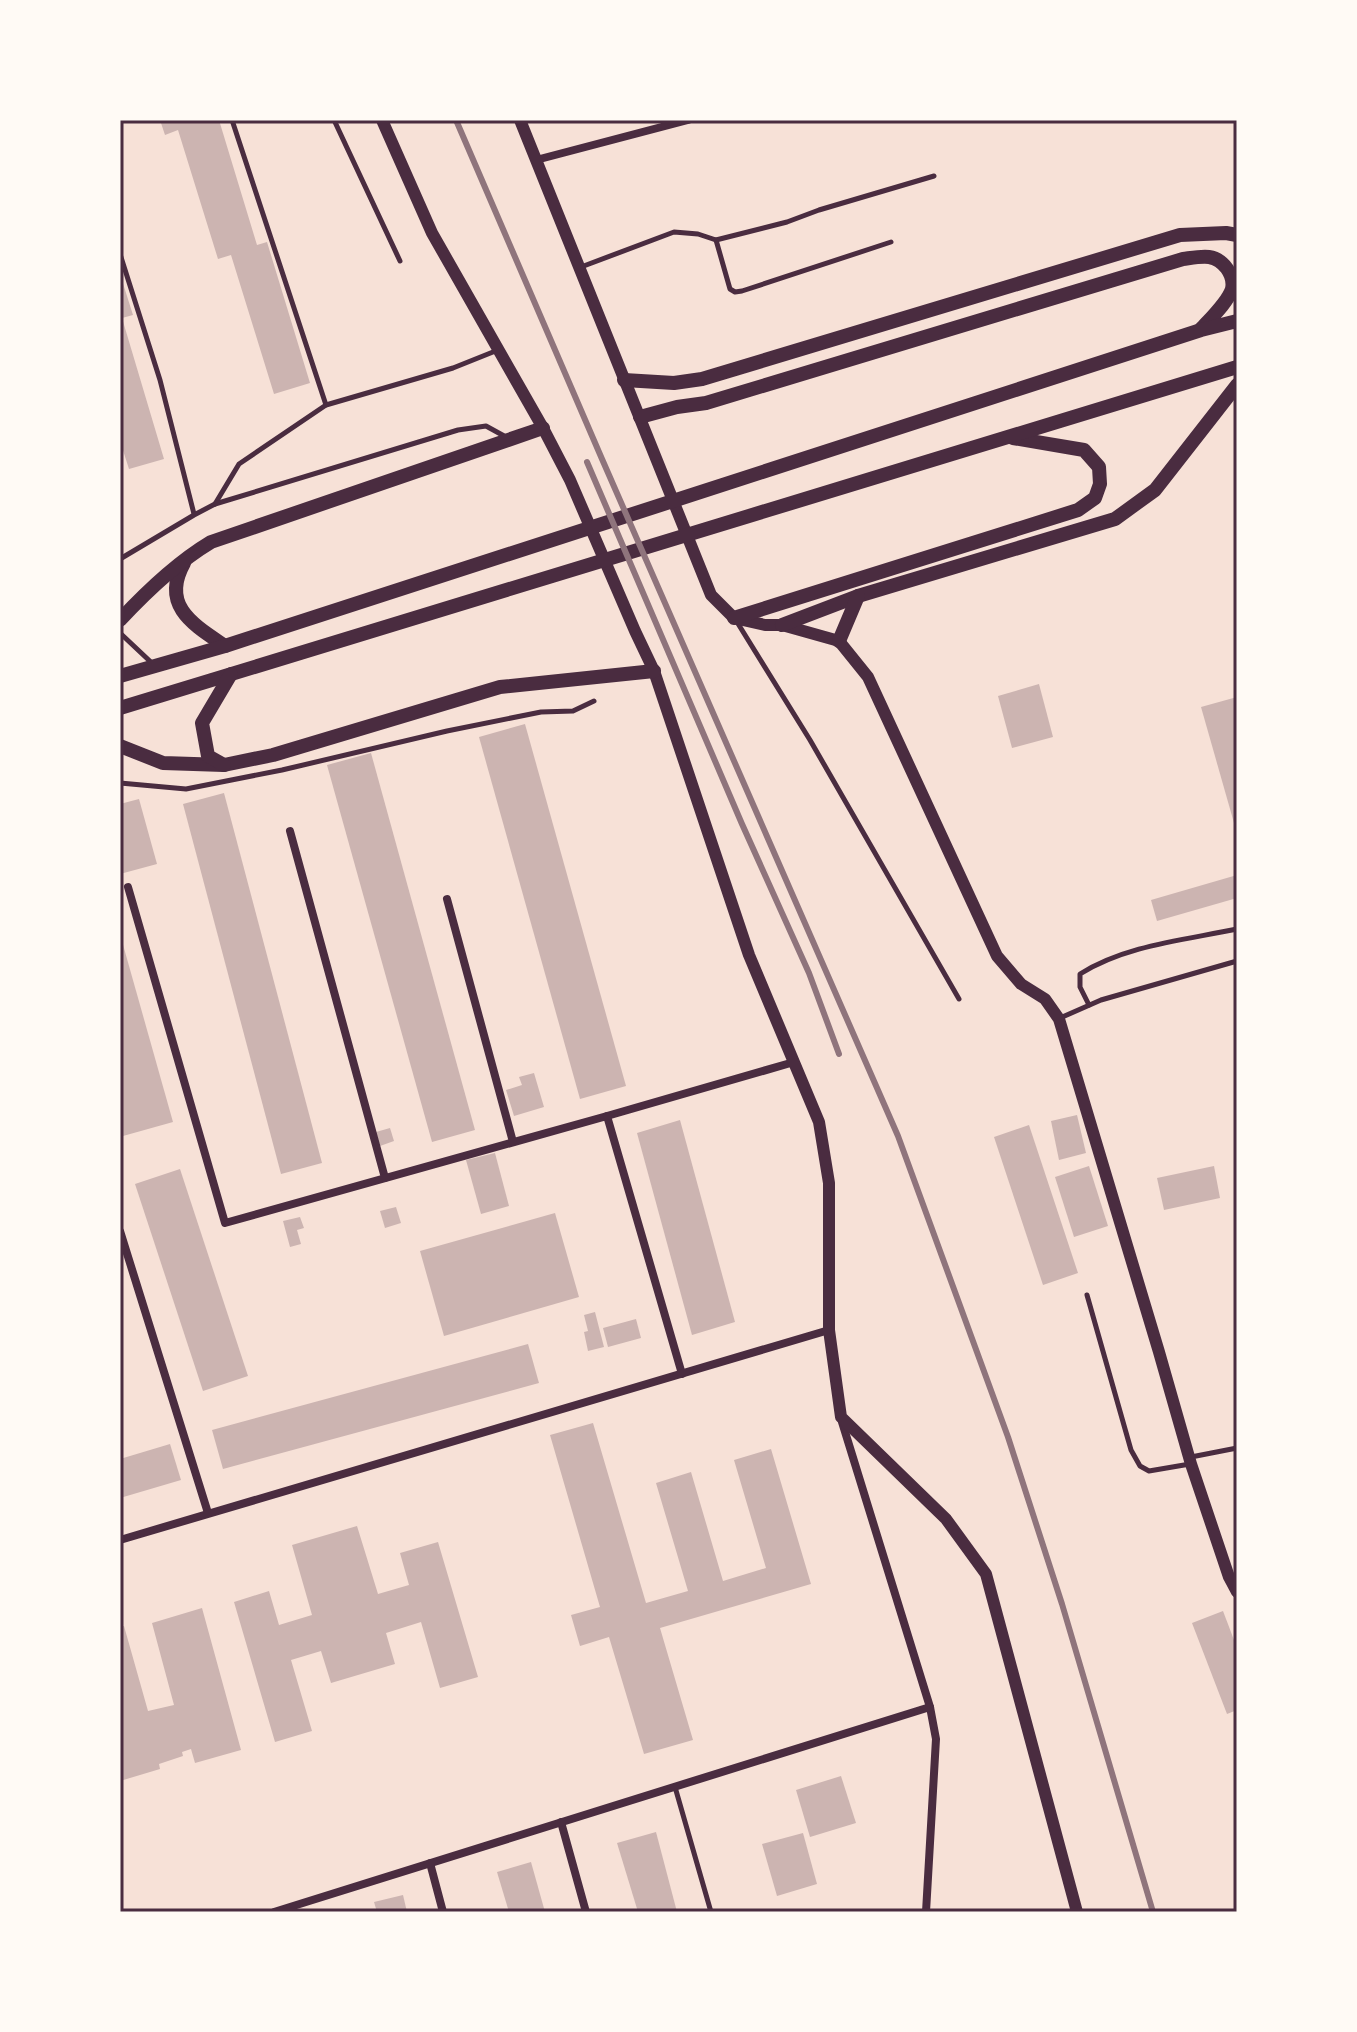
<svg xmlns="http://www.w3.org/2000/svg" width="1357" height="2032" viewBox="0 0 1357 2032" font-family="'Nunito Sans',sans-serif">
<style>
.building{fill:#ccb4b1}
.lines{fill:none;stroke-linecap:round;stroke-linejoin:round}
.service{stroke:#4a2c40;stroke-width:5}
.minor{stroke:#4a2c40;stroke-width:8}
.tertiary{stroke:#4a2c40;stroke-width:12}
.secondary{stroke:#4a2c40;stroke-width:14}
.rail{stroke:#8f747c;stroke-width:6}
.neatline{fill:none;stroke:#4a2c40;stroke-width:3}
</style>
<rect width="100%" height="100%" fill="#f7e1d7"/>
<!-- building -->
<g class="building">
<path d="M 160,120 L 219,120 L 257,245 L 267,242 L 310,383 L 274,394 L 231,255 L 218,259 L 178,130 L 165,135 Z"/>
<path d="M 120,274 L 133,315 L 122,318 L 164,459 L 129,469 L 120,441 Z"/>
<path d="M 1039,684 L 1053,737 L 1012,748 L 998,696 Z"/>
<path d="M 1237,697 L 1237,830 L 1236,830 L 1201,707 Z"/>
<path d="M 525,724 L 626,1086 L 580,1099 L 479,737 Z"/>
<path d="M 371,753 L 475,1130 L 432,1142 L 327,765 Z"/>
<path d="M 224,793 L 322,1163 L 281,1174 L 183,804 Z"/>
<path d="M 139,799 L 157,864 L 120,874 L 120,804 Z"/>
<path d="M 1237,875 L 1237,898 L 1157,921 L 1151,900 Z"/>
<path d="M 120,934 L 173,1122 L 123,1136 L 120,1124 Z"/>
<path d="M 534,1073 L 544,1107 L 514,1116 L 506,1090 L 522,1085 L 519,1077 Z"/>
<path d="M 1077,1115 L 1086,1153 L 1059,1160 L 1051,1121 Z"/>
<path d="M 680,1120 L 735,1322 L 692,1335 L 637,1133 Z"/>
<path d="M 1029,1125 L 1078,1273 L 1043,1285 L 994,1137 Z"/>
<path d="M 390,1128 L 394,1141 L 380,1146 L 376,1132 Z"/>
<path d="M 495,1153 L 509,1206 L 481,1214 L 466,1160 Z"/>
<path d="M 1089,1166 L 1108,1226 L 1074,1237 L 1055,1177 Z"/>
<path d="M 1214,1166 L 1220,1198 L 1164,1210 L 1157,1178 Z"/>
<path d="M 180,1169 L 248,1376 L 203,1391 L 135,1184 Z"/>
<path d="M 396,1207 L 401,1223 L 385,1228 L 380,1211 Z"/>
<path d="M 555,1213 L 579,1297 L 444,1336 L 420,1251 Z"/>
<path d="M 300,1217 L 304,1228 L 297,1230 L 301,1244 L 290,1247 L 283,1221 Z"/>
<path d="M 595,1312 L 604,1347 L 588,1351 L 584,1332 L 588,1331 L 584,1315 Z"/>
<path d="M 636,1319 L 641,1338 L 608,1347 L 603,1328 Z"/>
<path d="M 528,1344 L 539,1383 L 223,1469 L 212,1430 Z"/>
<path d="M 593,1423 L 646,1603 L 688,1591 L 656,1483 L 691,1472 L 723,1581 L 766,1568 L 734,1460 L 771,1449 L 811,1584 L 660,1628 L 693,1740 L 644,1754 L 609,1637 L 580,1646 L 571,1615 L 600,1607 L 550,1435 Z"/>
<path d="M 170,1444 L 181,1480 L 120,1498 L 120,1459 Z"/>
<path d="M 357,1526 L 378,1594 L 409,1585 L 400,1553 L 438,1542 L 478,1677 L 440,1688 L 421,1622 L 386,1633 L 395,1664 L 331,1683 L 321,1651 L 291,1660 L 312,1731 L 275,1742 L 234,1602 L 269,1591 L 279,1625 L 312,1615 L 292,1545 Z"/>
<path d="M 202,1608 L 241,1750 L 195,1763 L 191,1749 L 182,1752 L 183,1756 L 159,1764 L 160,1769 L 120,1781 L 120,1627 L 124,1626 L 148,1711 L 174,1705 L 152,1623 Z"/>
<path d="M 1223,1611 L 1237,1648 L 1237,1710 L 1227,1714 L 1192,1623 Z"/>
<path d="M 841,1776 L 856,1823 L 810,1837 L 796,1790 Z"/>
<path d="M 656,1832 L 677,1912 L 638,1912 L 617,1843 Z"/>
<path d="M 803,1833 L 817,1884 L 777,1896 L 762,1844 Z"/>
<path d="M 531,1862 L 545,1912 L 509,1912 L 497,1872 Z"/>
<path d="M 403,1895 L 407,1912 L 377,1912 L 374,1902 Z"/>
</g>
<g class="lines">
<!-- service -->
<g class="service">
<path d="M 232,120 L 326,405"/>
<path d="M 334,120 L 400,261"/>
<path d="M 716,240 L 730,289 L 735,292 L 742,291 L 891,242"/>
<path d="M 120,254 L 160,380 L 194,514"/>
<path d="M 581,267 L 674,232 L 698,234 L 716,240 L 787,222 L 819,210 L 934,176"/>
<path d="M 215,504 L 239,464 L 326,405 L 453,368 L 498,350"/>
<path d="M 120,559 L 194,515 L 215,504 L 458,430 L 486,426 L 506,437"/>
<path d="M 737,622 L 810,740 L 959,999"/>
<path d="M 120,633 L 154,665"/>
<path d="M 120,783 L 186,789 L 282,770 L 447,731 L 541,712 L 573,711 L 594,701"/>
<path d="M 1089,1005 L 1080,987 L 1080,974 C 1126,945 1185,940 1237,929"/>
<path d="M 1060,1018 L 1101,1000 L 1237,961"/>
<path d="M 1087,1295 L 1131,1450 L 1140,1466 L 1149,1471 L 1190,1464"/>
<path d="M 1191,1457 L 1237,1448"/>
<path d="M 675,1787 L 711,1912"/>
</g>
<!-- minor -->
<g class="minor">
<path d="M 536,160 L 688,120"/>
<path d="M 290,831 L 385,1178"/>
<path d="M 128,887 L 225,1223 L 607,1116 L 682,1374"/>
<path d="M 447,899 L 513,1142"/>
<path d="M 607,1116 L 794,1062"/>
<path d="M 120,1231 L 208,1513"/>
<path d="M 842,1422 L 930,1707 L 936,1739 L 926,1912"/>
<path d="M 120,1540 L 829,1330"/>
<path d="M 561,1822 L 586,1912"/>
<path d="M 430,1863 L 443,1912"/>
<path d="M 274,1912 L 930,1707"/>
</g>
<!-- tertiary -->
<g class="tertiary">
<path d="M 382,120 L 432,233 L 543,428 L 570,480 L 635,631 L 654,671 L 749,955 L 819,1122 L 829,1183 L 829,1330 L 841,1417 L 946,1519 L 986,1574 L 1077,1912"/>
<path d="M 520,120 L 711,595 L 734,618 L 765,625 L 782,625 L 839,641 L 868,677 L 997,956 L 1021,984 L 1045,999 L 1059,1019 L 1159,1352 L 1191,1464 L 1229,1577 L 1237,1592"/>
</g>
<!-- secondary -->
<g class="secondary">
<path d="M 624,380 L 674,383 L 702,379 L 1180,235 L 1226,233 L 1237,235"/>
<path d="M 640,417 L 677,407 L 706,403 L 1183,259 C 1191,258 1201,256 1209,257 C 1223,259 1235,275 1232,289 C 1228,302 1210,319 1201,329"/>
<path d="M 184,563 C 160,606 194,625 225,646"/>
<path d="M 734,618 L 1078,510 L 1095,498 L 1100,484 L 1099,467 L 1084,450 L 1013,438"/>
<path d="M 120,620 C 147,591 176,563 211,542 L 543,428"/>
<path d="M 782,625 L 858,596 L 1115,519 L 1155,490 L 1237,385"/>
<path d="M 839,641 L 858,596"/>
<path d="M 120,676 L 225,646 L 1201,330 L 1237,321"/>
<path d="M 120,708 L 1237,367"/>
<path d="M 120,746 L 163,763 L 224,765 L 273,755 L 500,687 L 654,671"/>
<path d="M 224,765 L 208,756 L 202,723 L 231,674"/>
</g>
<!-- rail -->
<g class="rail">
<path d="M 456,120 L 602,459 L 898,1136 L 1008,1437 L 1062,1604 L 1153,1912"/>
<path d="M 587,462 L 742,824 L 809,973 L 839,1054"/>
</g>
</g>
<!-- border -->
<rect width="1357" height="2032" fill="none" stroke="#fffaf5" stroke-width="244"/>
<rect x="122" y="122" width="1113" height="1788" class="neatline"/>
</svg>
